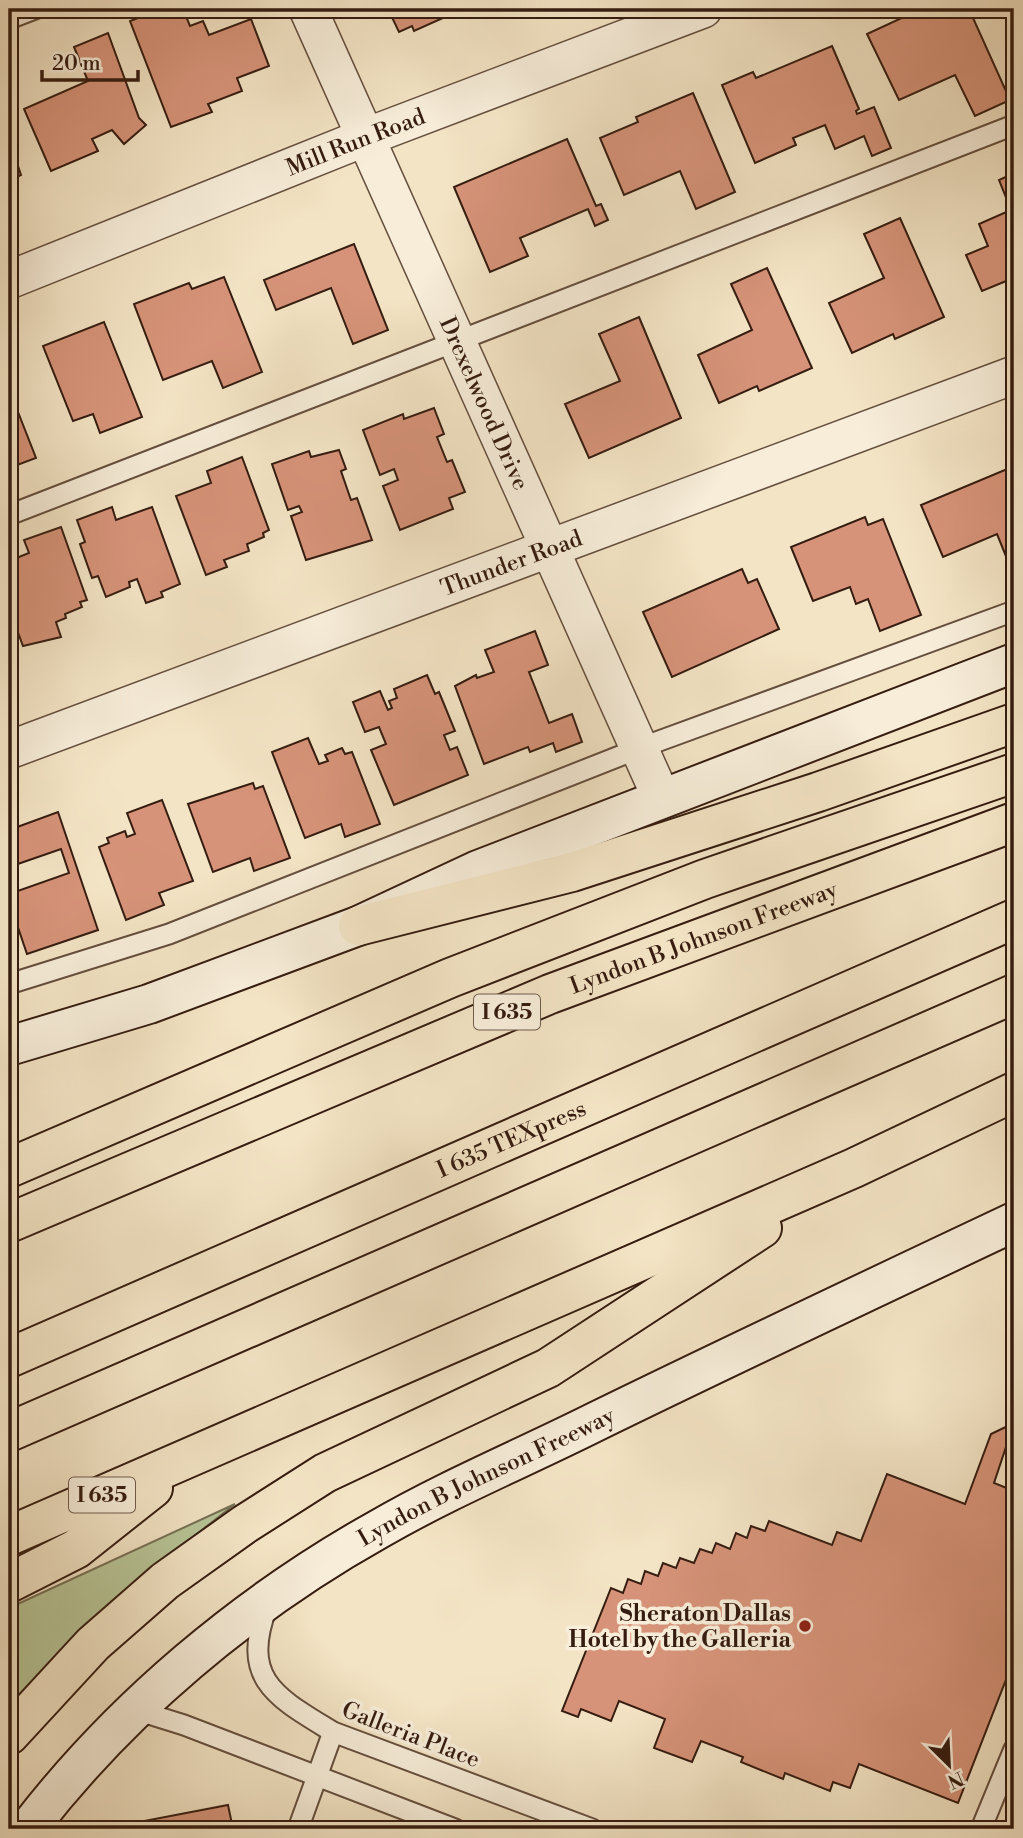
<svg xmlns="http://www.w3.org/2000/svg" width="1023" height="1838" viewBox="0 0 1023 1838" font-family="'Libre Bodoni',serif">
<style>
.green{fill:#b8c597;stroke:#767054;stroke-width:2}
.building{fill:#d69379;stroke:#351c10;stroke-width:2}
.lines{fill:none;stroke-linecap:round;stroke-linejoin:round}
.service-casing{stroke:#644e3d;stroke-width:23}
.minor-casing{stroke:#644e3d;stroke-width:40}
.secondary-casing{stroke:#351c10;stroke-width:42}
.motorway-casing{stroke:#351c10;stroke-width:42}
.service{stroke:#f7edd9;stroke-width:19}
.minor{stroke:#f7edd9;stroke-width:37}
.secondary{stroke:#f7edd9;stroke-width:38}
.motorway{stroke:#f3e4c5;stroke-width:38}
.poi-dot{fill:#8f2418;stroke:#f7edd9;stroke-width:2.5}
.labels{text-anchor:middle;stroke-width:7;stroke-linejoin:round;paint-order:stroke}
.shield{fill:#f7edd9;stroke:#6f5b4c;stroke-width:2}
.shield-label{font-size:21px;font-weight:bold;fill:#351c10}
.street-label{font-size:23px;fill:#351c10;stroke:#f7edd9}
.poi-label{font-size:23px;font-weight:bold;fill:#351c10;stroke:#f7edd9;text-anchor:end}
</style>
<rect width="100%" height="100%" fill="#f3e4c5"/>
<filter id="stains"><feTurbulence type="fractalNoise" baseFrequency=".00286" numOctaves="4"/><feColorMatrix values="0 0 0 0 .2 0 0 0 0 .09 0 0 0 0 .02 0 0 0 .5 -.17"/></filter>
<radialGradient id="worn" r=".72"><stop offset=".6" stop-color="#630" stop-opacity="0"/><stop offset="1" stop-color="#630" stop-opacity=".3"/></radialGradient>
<!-- green -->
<path class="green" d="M 235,1504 L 112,1601 L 9,1713 L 9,1608 Z"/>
<!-- building -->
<g class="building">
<path d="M 162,9 L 183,9 L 190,26 L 203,21 L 209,35 L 251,19 L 269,66 L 237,78 L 242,91 L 208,104 L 212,112 L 171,127 L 130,21 Z"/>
<path d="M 388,9 L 463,9 L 414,31 L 412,26 L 399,32 Z"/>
<path d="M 921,9 L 969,9 L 1010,100 L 975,116 L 955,75 L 899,100 L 867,34 Z"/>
<path d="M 108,33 L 139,118 L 146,125 L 124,144 L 112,130 L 92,139 L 98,151 L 51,171 L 24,109 L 88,81 L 74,47 Z"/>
<path d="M 832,46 L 859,109 L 856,111 L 857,114 L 874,107 L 891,148 L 872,156 L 864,136 L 835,149 L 825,125 L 793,138 L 796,145 L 755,163 L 722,85 L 753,72 L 756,78 Z"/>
<path d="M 693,93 L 735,192 L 696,209 L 680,171 L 624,195 L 600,138 L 638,122 L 636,117 Z"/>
<path d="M 9,139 L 21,175 L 9,181 Z"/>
<path d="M 567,139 L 596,206 L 601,204 L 608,220 L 595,226 L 588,209 L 520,238 L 528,256 L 490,272 L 454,187 Z"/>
<path d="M 1014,173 L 1014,283 L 1011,279 L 982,291 L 966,255 L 988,246 L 979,224 L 1011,210 L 999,180 Z"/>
<path d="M 900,218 L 944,317 L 895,339 L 893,334 L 852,353 L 829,303 L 884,278 L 864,234 Z"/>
<path d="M 354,244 L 388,330 L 353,344 L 331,288 L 276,310 L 264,280 Z"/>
<path d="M 767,268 L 812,368 L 759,391 L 757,386 L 719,403 L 698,355 L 752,330 L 731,284 Z"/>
<path d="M 224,277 L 262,372 L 223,388 L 212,361 L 163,380 L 134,304 L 189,283 L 192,289 Z"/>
<path d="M 639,317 L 681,418 L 589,458 L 565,404 L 620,381 L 599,334 Z"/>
<path d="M 104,322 L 142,417 L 100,433 L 93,414 L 73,421 L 43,346 Z"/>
<path d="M 9,389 L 36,458 L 9,468 Z"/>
<path d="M 434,408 L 444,434 L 437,437 L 447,462 L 452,460 L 465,492 L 449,498 L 453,509 L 400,530 L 383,486 L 398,480 L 394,469 L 380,475 L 363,430 L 403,414 L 404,419 Z"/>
<path d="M 339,450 L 346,469 L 341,471 L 351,500 L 357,498 L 372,540 L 306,560 L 291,516 L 302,512 L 299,506 L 288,510 L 272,464 L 309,451 L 311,457 Z"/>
<path d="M 242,457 L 269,530 L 263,533 L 264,537 L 247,544 L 249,551 L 224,560 L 227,567 L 206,575 L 176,496 L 211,483 L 207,471 Z"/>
<path d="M 1012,467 L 1014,576 L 997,534 L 943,557 L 921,505 Z"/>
<path d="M 112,507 L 116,520 L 152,507 L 180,584 L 161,592 L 163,597 L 146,603 L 137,579 L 129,582 L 130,587 L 106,597 L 98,576 L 92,578 L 80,544 L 85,542 L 77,520 Z"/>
<path d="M 865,517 L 868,525 L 883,519 L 921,615 L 880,631 L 868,599 L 856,604 L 850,587 L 813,601 L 791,547 Z"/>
<path d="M 61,527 L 87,600 L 80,602 L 82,607 L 65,614 L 66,618 L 56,622 L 61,637 L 23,646 L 9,608 L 9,561 L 29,553 L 24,540 Z"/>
<path d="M 742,569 L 748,583 L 757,579 L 779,629 L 672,677 L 643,612 Z"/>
<path d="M 535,631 L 548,665 L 529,672 L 549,723 L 572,714 L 582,742 L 556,752 L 553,743 L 530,752 L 528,747 L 484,764 L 455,686 L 476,675 L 477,678 L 494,672 L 485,650 Z"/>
<path d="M 427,675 L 435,694 L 439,692 L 455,731 L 444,735 L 450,750 L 457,747 L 468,775 L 394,805 L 371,750 L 386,744 L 379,727 L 365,732 L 353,702 L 380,691 L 388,710 L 392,708 L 389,701 L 397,698 L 394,689 Z"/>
<path d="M 308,738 L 319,764 L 328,761 L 325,755 L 342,748 L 345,754 L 352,752 L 380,824 L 345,837 L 341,824 L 305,838 L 272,752 Z"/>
<path d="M 253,783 L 255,789 L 263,786 L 290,858 L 254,871 L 250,858 L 213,872 L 188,804 Z"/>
<path d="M 162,800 L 193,881 L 159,893 L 164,905 L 126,920 L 99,847 L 109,843 L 107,838 L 125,831 L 127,837 L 135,834 L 127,813 Z"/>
<path d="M 58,812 L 98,930 L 27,954 L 9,901 L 9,875 L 15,892 L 69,873 L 61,849 L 9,867 L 9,830 Z"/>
<path d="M 1014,1423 L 994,1483 L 1014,1491 L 1014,1659 L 958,1803 L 859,1764 L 850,1788 L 833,1782 L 830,1791 L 785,1773 L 783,1779 L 741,1762 L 743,1757 L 701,1741 L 692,1762 L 654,1748 L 665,1719 L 619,1701 L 611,1721 L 581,1709 L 578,1717 L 562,1711 L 611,1588 L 623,1593 L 628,1579 L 641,1584 L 645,1571 L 658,1576 L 663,1563 L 676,1568 L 680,1558 L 694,1563 L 700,1549 L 712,1553 L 716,1543 L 730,1549 L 736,1533 L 747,1538 L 751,1526 L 765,1531 L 769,1521 L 832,1545 L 837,1532 L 861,1541 L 887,1474 L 965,1504 L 991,1434 Z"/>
<path d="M 228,1805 L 233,1829 L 118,1829 L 118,1826 Z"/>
</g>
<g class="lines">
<!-- service casing -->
<g class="service-casing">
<g id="service">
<path d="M 9,19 L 35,9"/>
<path d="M 9,515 L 1014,125"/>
<path d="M 9,984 L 169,934 L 640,748 L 1014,611"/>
<path d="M 267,1607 C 240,1680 276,1697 333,1732 L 592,1829"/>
<path d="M 136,1710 L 184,1725 L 455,1829"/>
<path d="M 298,1829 L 333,1732"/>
<path d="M 981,1829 L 1014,1749"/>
</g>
</g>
<!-- minor casing -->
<g class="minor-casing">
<g id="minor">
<path id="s1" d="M 308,9 L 661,797"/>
<path id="s2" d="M 9,280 L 366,137 L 703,9"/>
<path id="s3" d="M 9,750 L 1014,375"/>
</g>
</g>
<!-- secondary casing -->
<g class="secondary-casing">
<g id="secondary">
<path d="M 9,1046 L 149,1004 L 358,926 L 478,870 L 1014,663"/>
<path id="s4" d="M 28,1829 C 121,1708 245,1604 379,1529 C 448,1489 523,1458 595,1422 C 734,1354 874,1288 1014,1222"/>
</g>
</g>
<!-- motorway casing -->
<g class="motorway-casing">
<g id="motorway">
<path d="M 358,926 L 572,872 L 818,792 L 1014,723"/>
<path d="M 9,1168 L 450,978 L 705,879 L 1014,773"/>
<path id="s5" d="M 9,1223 L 550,994 L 1014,822"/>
<path id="s6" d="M 9,1358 L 1014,919"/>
<path d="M 9,1432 L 1014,994"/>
<path d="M 9,1536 L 854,1168 L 1014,1092"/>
<path d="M 9,1583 L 76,1549 L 153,1488"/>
<path d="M 9,1735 L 93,1644 L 165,1581 L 245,1524 L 325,1473 L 548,1368 L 762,1228"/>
</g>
</g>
<!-- service -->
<use href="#service" class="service"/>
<!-- minor -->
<use href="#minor" class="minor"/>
<!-- secondary -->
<use href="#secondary" class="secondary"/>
<!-- motorway -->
<use href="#motorway" class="motorway"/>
</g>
<!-- markers -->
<circle class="poi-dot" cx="805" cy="1626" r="7"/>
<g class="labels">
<!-- shield labels -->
<g class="shield">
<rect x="474" y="994.5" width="66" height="35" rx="5"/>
<rect x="69" y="1477.5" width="66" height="35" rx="5"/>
</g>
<g class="shield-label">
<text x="507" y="1019">I 635</text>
<text x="102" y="1502">I 635</text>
</g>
<!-- street labels -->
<g class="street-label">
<text dy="8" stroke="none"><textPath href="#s2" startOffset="373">Mill Run Road</textPath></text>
<text dy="8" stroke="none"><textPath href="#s1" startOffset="432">Drexelwood Drive</textPath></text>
<text dy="8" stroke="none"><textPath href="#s3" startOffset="536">Thunder Road</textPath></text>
<text dy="8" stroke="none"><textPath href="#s5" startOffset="751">Lyndon B Johnson Freeway</textPath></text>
<text dy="8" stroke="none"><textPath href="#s6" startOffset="548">I 635 TEXpress</textPath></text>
<text dy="8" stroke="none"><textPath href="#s4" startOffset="584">Lyndon B Johnson Freeway</textPath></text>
<text transform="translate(411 1734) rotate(21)" y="8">Galleria Place</text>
</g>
<!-- poi labels -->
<g class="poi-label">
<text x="791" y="1621">Sheraton Dallas<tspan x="791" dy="26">Hotel by the Galleria</tspan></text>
</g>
</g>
<!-- margin -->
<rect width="1023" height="1838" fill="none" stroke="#f3e4c5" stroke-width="35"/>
<rect x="10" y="10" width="1002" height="1817" fill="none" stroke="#351c10" stroke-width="3.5"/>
<rect x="18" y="18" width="988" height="1803" fill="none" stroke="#351c10" stroke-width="2"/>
<!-- north arrow -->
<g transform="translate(949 1765) rotate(156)" stroke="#f7edd9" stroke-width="5" paint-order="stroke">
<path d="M0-5L12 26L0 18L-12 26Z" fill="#351c10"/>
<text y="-10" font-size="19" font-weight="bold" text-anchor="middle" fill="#351c10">N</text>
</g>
<!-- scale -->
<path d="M42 70v10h96v-10" fill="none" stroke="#351c10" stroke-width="3.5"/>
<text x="52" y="70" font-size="21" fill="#351c10" stroke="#f7edd9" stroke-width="5" paint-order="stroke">20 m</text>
<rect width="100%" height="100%" filter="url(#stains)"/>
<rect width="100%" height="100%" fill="url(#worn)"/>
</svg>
